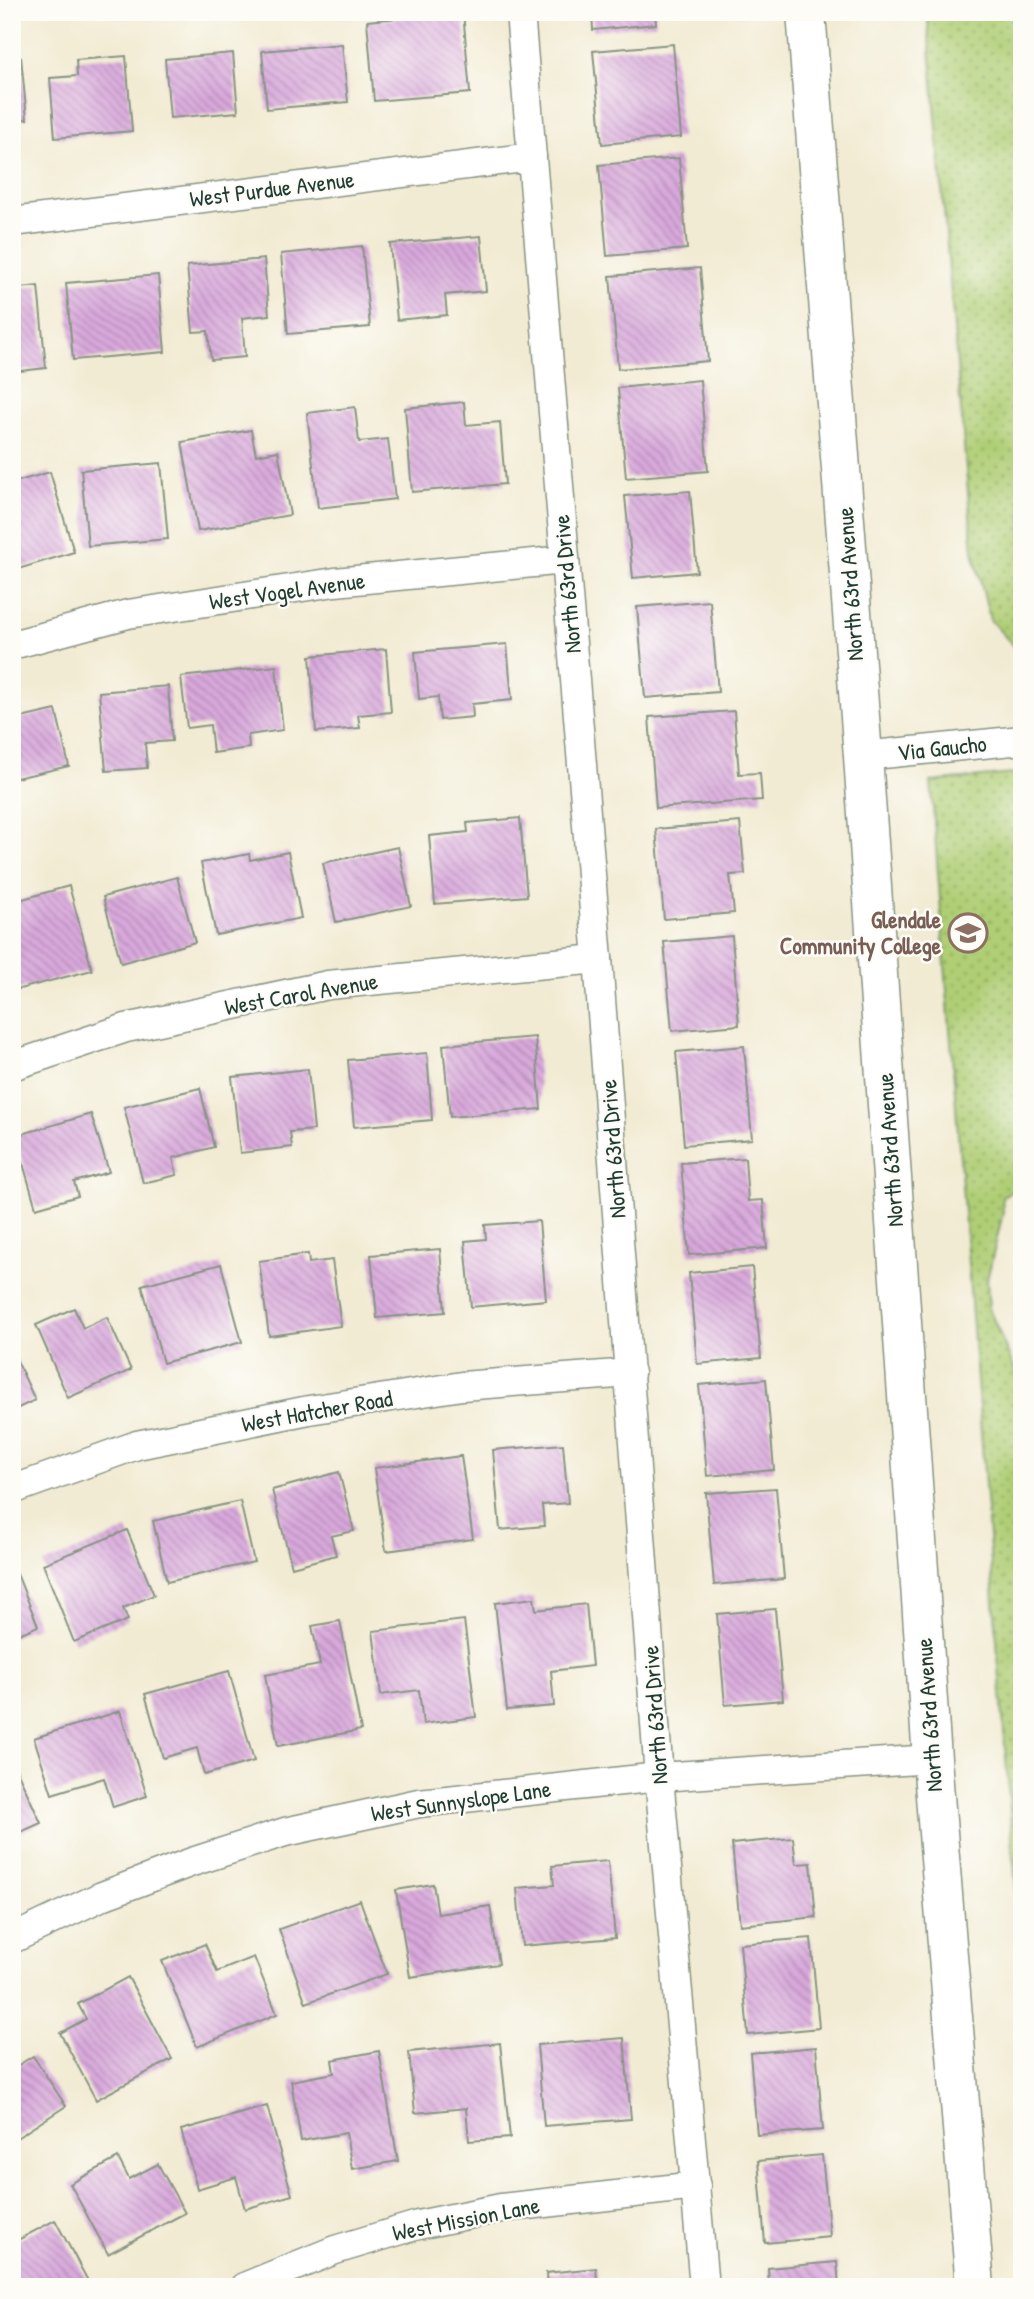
<svg xmlns="http://www.w3.org/2000/svg" width="1034" height="2299" viewBox="0 0 1034 2299" font-family="'Patrick Hand',sans-serif">
<style>
.grass{fill:url(#grass-dots);stroke:#678654;stroke-width:2}
.building{fill:url(#building-back-hatch)}
.lines{fill:none;stroke-linecap:round;stroke-linejoin:round}
.street-casing{stroke:#889484;stroke-width:31}
.secondary-casing{stroke:#889484;stroke-width:41}
.street{stroke:#fff;stroke-width:28}
.secondary{stroke:#fff;stroke-width:38}
.labels{text-anchor:middle;stroke-width:5;stroke-linejoin:round;paint-order:stroke}
.street-label{font-size:23px;fill:#1f3d34;stroke:#fdfcf7}
.education-label{font-size:23px;font-weight:bold;fill:#785e54;stroke:#fdfcf7;text-anchor:end}
</style>
<defs>
<pattern id="grass-dots" width="8" height="8" patternUnits="userSpaceOnUse" patternTransform="scale(1.75)"><rect width="8" height="8" fill="#afce75"/><path d="M2 2h.1M6 6h.1" fill="none" stroke="#8ea861" stroke-width="1.8" stroke-linecap="round"/></pattern>
<pattern id="building-back-hatch" width="6" height="6" patternUnits="userSpaceOnUse" patternTransform="scale(1.75)"><rect width="6" height="6" fill="#d9a8dc"/><path d="M-1 5l2 2M0 0l6 6M5-1l2 2" fill="none" stroke="#af8ab3"/></pattern>
</defs>
<rect width="100%" height="100%" fill="#fdfcf7"/>
<filter id="ink" filterUnits="userSpaceOnUse"><feTurbulence type="fractalNoise" baseFrequency=".0143" numOctaves="2"/><feDisplacementMap in="SourceGraphic" scale="14" xChannelSelector="R" yChannelSelector="G"/><feConvolveMatrix kernelMatrix="1 2 1 2 8 2 1 2 1" color-interpolation-filters="sRGB"/></filter>
<filter id="wash" filterUnits="userSpaceOnUse"><feTurbulence type="fractalNoise" baseFrequency=".00686" numOctaves="4" result="noise"/><feDisplacementMap in="SourceGraphic" scale="28" xChannelSelector="R" yChannelSelector="G"/><feGaussianBlur stdDeviation="1.57" result="paint"/><feColorMatrix in="noise" values="0 0 0 0 0 0 0 0 0 0 0 0 0 0 0 0 0 1.4 0 .05"/><feComposite in="paint" operator="in"/></filter>
<g filter="url(#wash)">
<rect width="100%" height="100%" fill="#f2ebd3"/>
<!-- grass -->
<g class="grass">
<path d="M 927,12 L 1022,12 L 1022,655 L 990,620 L 973,551 Z"/>
<path d="M 1022,773 L 1022,1186 L 1002,1196 L 1003,1213 L 987,1280 L 989,1309 L 1022,1387 L 1022,1967 L 931,782 Z"/>
</g>
<g id="blocks">
<!-- building -->
<g class="building">
<path d="M 463,12 L 470,93 L 374,101 L 367,21 Z"/>
<path d="M 592,12 L 655,12 L 656,24 L 593,30 Z"/>
<path d="M 342,44 L 348,102 L 267,109 L 262,51 Z"/>
<path d="M 673,44 L 681,137 L 602,144 L 593,51 Z"/>
<path d="M 233,53 L 238,112 L 170,118 L 165,59 Z"/>
<path d="M 126,56 L 132,131 L 55,138 L 50,78 L 77,76 L 76,60 Z"/>
<path d="M 21,57 L 27,119 L 12,120 L 12,58 Z"/>
<path d="M 679,158 L 687,249 L 607,256 L 599,165 Z"/>
<path d="M 481,236 L 486,291 L 445,295 L 447,315 L 397,320 L 390,244 Z"/>
<path d="M 362,246 L 370,327 L 288,334 L 281,254 Z"/>
<path d="M 264,259 L 269,315 L 242,318 L 245,357 L 211,360 L 208,331 L 193,332 L 187,266 Z"/>
<path d="M 700,268 L 708,361 L 618,369 L 610,276 Z"/>
<path d="M 158,275 L 165,352 L 73,360 L 66,283 Z"/>
<path d="M 38,286 L 46,368 L 12,372 L 12,289 Z"/>
<path d="M 700,380 L 708,471 L 626,478 L 618,388 Z"/>
<path d="M 464,402 L 466,425 L 500,422 L 505,484 L 412,492 L 405,408 Z"/>
<path d="M 355,407 L 359,442 L 388,439 L 395,499 L 318,508 L 307,413 Z"/>
<path d="M 251,430 L 256,455 L 278,451 L 290,515 L 198,531 L 182,442 Z"/>
<path d="M 161,463 L 168,539 L 88,546 L 81,470 Z"/>
<path d="M 50,472 L 74,552 L 12,571 L 12,483 Z"/>
<path d="M 690,491 L 697,572 L 633,578 L 625,496 Z"/>
<path d="M 710,601 L 718,692 L 645,698 L 637,607 Z"/>
<path d="M 507,644 L 512,700 L 472,704 L 473,717 L 440,720 L 438,697 L 419,699 L 415,652 Z"/>
<path d="M 386,649 L 391,712 L 358,715 L 360,728 L 316,732 L 310,656 Z"/>
<path d="M 276,666 L 283,730 L 248,735 L 249,748 L 213,753 L 210,725 L 187,728 L 181,677 Z"/>
<path d="M 168,686 L 172,741 L 145,743 L 147,768 L 106,771 L 99,692 Z"/>
<path d="M 56,710 L 69,766 L 12,779 L 12,720 Z"/>
<path d="M 734,711 L 739,774 L 760,773 L 762,800 L 656,808 L 649,717 Z"/>
<path d="M 520,818 L 527,896 L 435,904 L 429,836 L 468,832 L 467,823 Z"/>
<path d="M 740,822 L 745,874 L 730,875 L 734,913 L 664,919 L 656,829 Z"/>
<path d="M 398,847 L 411,906 L 336,922 L 323,863 Z"/>
<path d="M 288,852 L 301,918 L 216,935 L 201,863 L 249,854 L 250,860 Z"/>
<path d="M 177,877 L 195,942 L 121,963 L 103,897 Z"/>
<path d="M 69,886 L 92,970 L 12,991 L 12,902 Z"/>
<path d="M 732,936 L 739,1025 L 672,1031 L 664,942 Z"/>
<path d="M 535,1037 L 541,1109 L 450,1117 L 443,1045 Z"/>
<path d="M 744,1046 L 752,1139 L 684,1145 L 676,1052 Z"/>
<path d="M 427,1053 L 432,1120 L 354,1127 L 348,1060 Z"/>
<path d="M 308,1069 L 314,1130 L 290,1132 L 292,1147 L 240,1153 L 232,1077 Z"/>
<path d="M 200,1088 L 214,1147 L 173,1158 L 177,1175 L 143,1183 L 124,1107 Z"/>
<path d="M 91,1114 L 109,1172 L 74,1182 L 78,1196 L 36,1208 L 15,1136 Z"/>
<path d="M 745,1158 L 748,1201 L 763,1200 L 767,1248 L 689,1255 L 681,1163 Z"/>
<path d="M 539,1221 L 546,1300 L 471,1307 L 465,1241 L 486,1239 L 485,1225 Z"/>
<path d="M 440,1249 L 445,1312 L 377,1318 L 371,1255 Z"/>
<path d="M 308,1254 L 309,1263 L 332,1260 L 341,1326 L 269,1336 L 259,1261 Z"/>
<path d="M 221,1264 L 242,1342 L 163,1363 L 142,1285 Z"/>
<path d="M 752,1267 L 761,1358 L 697,1364 L 689,1273 Z"/>
<path d="M 74,1308 L 83,1328 L 107,1317 L 131,1370 L 68,1398 L 36,1325 Z"/>
<path d="M 12,1350 L 35,1400 L 12,1411 Z"/>
<path d="M 766,1379 L 774,1470 L 707,1476 L 699,1385 Z"/>
<path d="M 563,1444 L 568,1503 L 542,1505 L 544,1526 L 500,1530 L 493,1450 Z"/>
<path d="M 461,1456 L 473,1539 L 386,1551 L 374,1468 Z"/>
<path d="M 339,1472 L 354,1531 L 331,1536 L 336,1555 L 292,1567 L 272,1490 Z"/>
<path d="M 776,1488 L 784,1579 L 714,1585 L 706,1493 Z"/>
<path d="M 240,1501 L 254,1562 L 167,1582 L 153,1521 Z"/>
<path d="M 127,1530 L 154,1595 L 123,1608 L 128,1620 L 74,1642 L 43,1564 Z"/>
<path d="M 15,1569 L 38,1626 L 12,1637 L 12,1570 Z"/>
<path d="M 534,1598 L 536,1610 L 586,1604 L 592,1666 L 551,1671 L 554,1706 L 507,1710 L 495,1603 Z"/>
<path d="M 775,1609 L 783,1700 L 725,1705 L 717,1614 Z"/>
<path d="M 464,1620 L 476,1717 L 423,1724 L 419,1690 L 381,1695 L 373,1631 Z"/>
<path d="M 340,1621 L 361,1730 L 278,1746 L 265,1675 L 320,1665 L 312,1626 Z"/>
<path d="M 229,1671 L 254,1761 L 204,1775 L 197,1748 L 163,1758 L 145,1694 Z"/>
<path d="M 120,1711 L 147,1796 L 113,1807 L 104,1778 L 52,1794 L 34,1738 Z"/>
<path d="M 12,1760 L 41,1823 L 12,1836 Z"/>
<path d="M 793,1838 L 796,1864 L 811,1863 L 816,1917 L 740,1925 L 732,1844 Z"/>
<path d="M 608,1861 L 615,1938 L 522,1946 L 517,1888 L 554,1885 L 552,1866 Z"/>
<path d="M 433,1884 L 438,1914 L 490,1906 L 499,1964 L 410,1977 L 396,1890 Z"/>
<path d="M 360,1900 L 387,1974 L 306,2003 L 279,1929 Z"/>
<path d="M 811,1938 L 819,2028 L 748,2035 L 740,1944 Z"/>
<path d="M 205,1944 L 217,1972 L 254,1957 L 277,2014 L 197,2047 L 162,1961 Z"/>
<path d="M 128,1977 L 172,2059 L 96,2100 L 60,2033 L 86,2019 L 78,2004 Z"/>
<path d="M 624,2038 L 631,2119 L 544,2126 L 537,2045 Z"/>
<path d="M 500,2043 L 510,2138 L 469,2141 L 466,2108 L 415,2113 L 409,2052 Z"/>
<path d="M 816,2047 L 823,2130 L 757,2135 L 750,2053 Z"/>
<path d="M 379,2051 L 398,2161 L 352,2169 L 346,2133 L 301,2141 L 291,2081 L 334,2073 L 332,2060 Z"/>
<path d="M 33,2056 L 66,2106 L 12,2141 L 12,2069 Z"/>
<path d="M 267,2106 L 292,2195 L 245,2209 L 236,2177 L 197,2189 L 181,2130 Z"/>
<path d="M 822,2155 L 830,2237 L 765,2243 L 758,2161 Z"/>
<path d="M 118,2158 L 129,2179 L 158,2164 L 185,2213 L 108,2254 L 70,2184 Z"/>
<path d="M 55,2220 L 88,2281 L 78,2287 L 12,2287 L 12,2243 Z"/>
<path d="M 837,2262 L 839,2287 L 769,2287 L 768,2268 Z"/>
<path d="M 596,2268 L 598,2287 L 547,2287 L 546,2273 Z"/>
</g>
</g>
</g>
<g filter="url(#ink)">
<use href="#blocks" fill-opacity="0" stroke="#889484" stroke-width="2"/>
<g class="lines">
<!-- street casing -->
<g class="street-casing">
<g id="street">
<path d="M 520,12 L 598,959 L 659,1777 L 704,2287"/>
<path d="M 12,222 L 532,157"/>
<path d="M 12,645 L 128,614 L 335,582 L 565,560"/>
<path d="M 863,756 L 1022,740"/>
<path d="M 12,1066 L 126,1028 L 328,985 L 598,959"/>
<path d="M 12,1490 L 137,1445 L 309,1410 L 462,1386 L 630,1373"/>
<path d="M 12,1939 L 102,1896 L 192,1862 L 285,1832 L 419,1803 L 659,1777 L 932,1759"/>
<path d="M 244,2287 L 335,2250 L 418,2225 L 501,2208 L 696,2186"/>
</g>
</g>
<!-- secondary casing -->
<g class="secondary-casing">
<path id="secondary" d="M 806,12 L 863,756 L 932,1759 L 975,2287"/>
</g>
<!-- street -->
<use href="#street" class="street"/>
<!-- secondary -->
<use href="#secondary" class="secondary"/>
</g>
</g>
<!-- icons -->
<defs>
<g id="university-ring" transform="scale(2.0125)"><circle r="9.5" fill="#fdfcf7" stroke="#8d6e63" stroke-width="1.5"/><path d="M0-5L7-2L0 1L-7-2ZM-4 1L0 2.5L4 1V4Q0 6-4 4Z" fill="#8d6e63"/></g>
</defs>
<g fill-rule="evenodd">
<use href="#university-ring" x="968" y="933"/>
</g>
<g class="labels">
<!-- street labels -->
<g class="street-label">
<text transform="translate(272 189) rotate(-7)" y="8">West Purdue Avenue</text>
<text transform="translate(567 584) rotate(-95)" y="8">North 63rd Drive</text>
<text transform="translate(850 584) rotate(-94)" y="8">North 63rd Avenue</text>
<text transform="translate(287 591) rotate(-8)" y="8">West Vogel Avenue</text>
<text transform="translate(942 748) rotate(-6)" y="8">Via Gaucho</text>
<text transform="translate(301 994) rotate(-10)" y="8">West Carol Avenue</text>
<text transform="translate(613 1149) rotate(-94)" y="8">North 63rd Drive</text>
<text transform="translate(890 1150) rotate(-94)" y="8">North 63rd Avenue</text>
<text transform="translate(317 1411) rotate(-10)" y="8">West Hatcher Road</text>
<text transform="translate(655 1715) rotate(-94)" y="8">North 63rd Drive</text>
<text transform="translate(929 1715) rotate(-94)" y="8">North 63rd Avenue</text>
<text transform="translate(461 1801) rotate(-8)" y="8">West Sunnyslope Lane</text>
<text transform="translate(466 2219) rotate(-11)" y="8">West Mission Lane</text>
</g>
<!-- education labels -->
<g class="education-label">
<text x="941" y="928">Glendale<tspan x="941" dy="26">Community College</tspan></text>
</g>
</g>
<!-- margin -->
<rect width="1034" height="2299" fill="none" stroke="#fdfcf7" stroke-width="42"/>
</svg>
